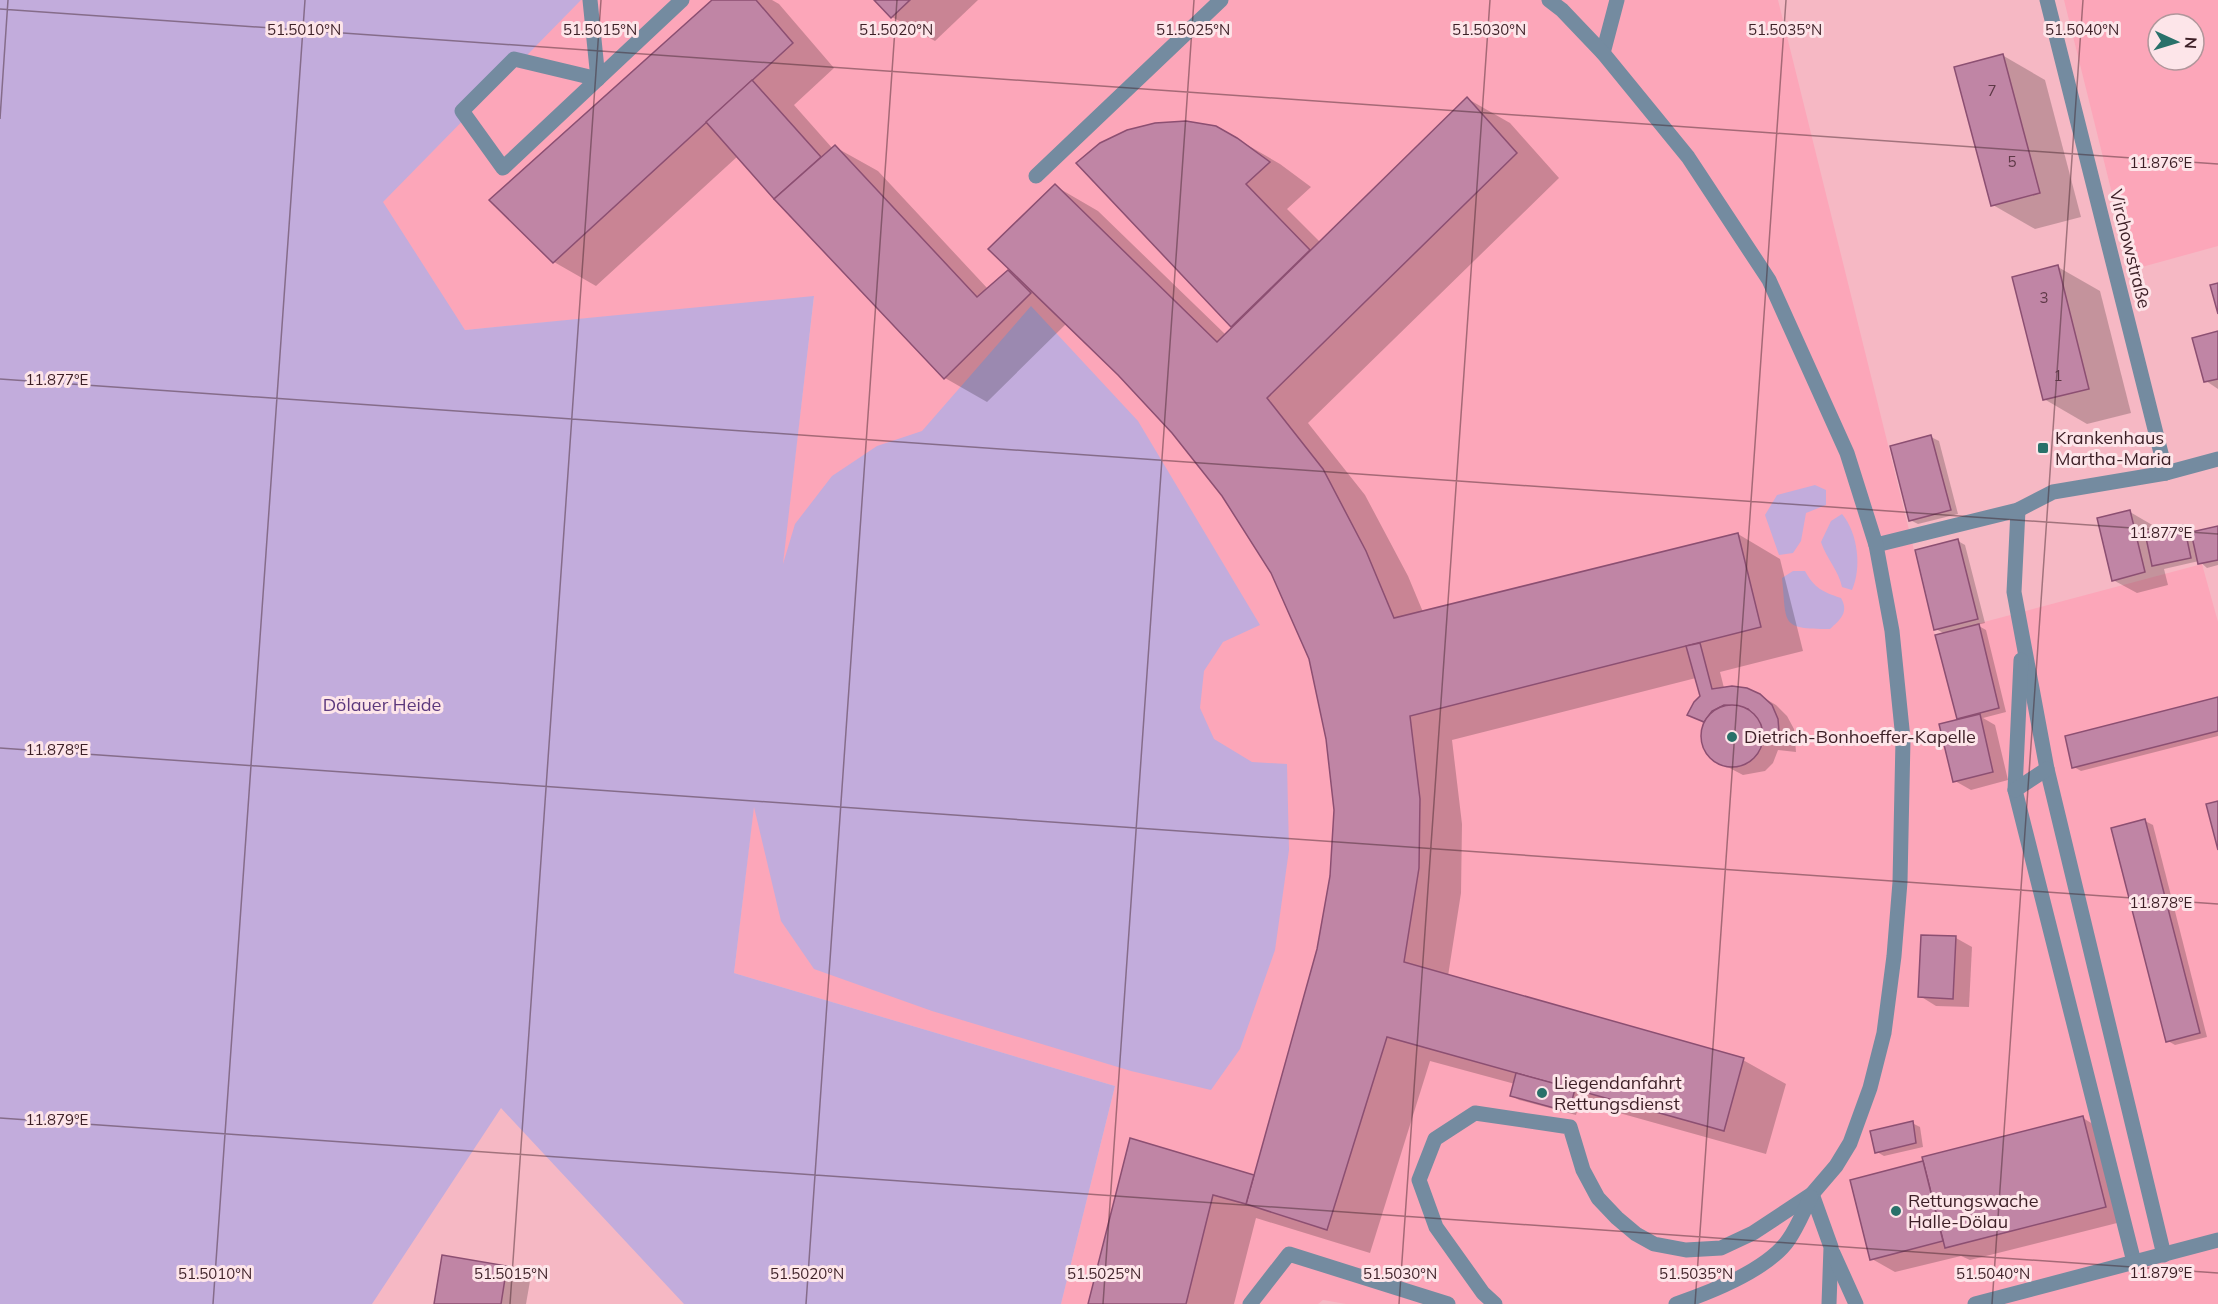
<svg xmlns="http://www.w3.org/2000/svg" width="2218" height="1304" viewBox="0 0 2218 1304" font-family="Mulish,sans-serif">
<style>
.built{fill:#fca6b9;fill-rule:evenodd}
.green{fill:#c2acdc}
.shadow{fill:#0003}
.building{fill:#c085a5;stroke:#8c4f72;stroke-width:1.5}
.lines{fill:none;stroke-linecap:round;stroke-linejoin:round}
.minor{stroke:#748ba0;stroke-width:15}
.ticks{fill:none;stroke:#3c1f26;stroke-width:1.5;stroke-opacity:0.45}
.poi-dot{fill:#29716a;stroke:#fde5e9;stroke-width:2}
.labels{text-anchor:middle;stroke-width:6;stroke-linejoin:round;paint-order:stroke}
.number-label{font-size:15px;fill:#5d3846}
.street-label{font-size:18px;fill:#3c1f26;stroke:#fde5e9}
.poi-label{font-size:18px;fill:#3c1f26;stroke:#fde5e9;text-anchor:start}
.park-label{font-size:18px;fill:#5c397d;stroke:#fde5e9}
.ticks-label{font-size:15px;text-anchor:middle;fill:#3c1f26;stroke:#fde5e9;stroke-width:6;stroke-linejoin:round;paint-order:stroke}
</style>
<rect width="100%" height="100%" fill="#f6b8c4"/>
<!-- built -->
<g class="built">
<path d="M 580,0 L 1778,0 L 1935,635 L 2202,564 L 2218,622 L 2218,1304 L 1346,1304 L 1323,1300 L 1318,1304 L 1061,1304 L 1115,1086 L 734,973 L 814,297 L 465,330 L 379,203 Z"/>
<path d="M 2064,0 L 2218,0 L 2218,246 L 2131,270 ZM 2158,24 L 2194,24 L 2194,60 L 2158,60 Z"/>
</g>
<!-- green -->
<g class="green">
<path d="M 0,0 L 581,0 L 383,202 L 465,330 L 814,296 L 783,564 L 795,524 L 832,476 L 877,446 L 922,431 L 1031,306 L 1138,421 L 1260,625 L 1223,642 L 1204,671 L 1200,708 L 1214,739 L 1252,762 L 1287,764 L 1289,850 L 1275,950 L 1240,1049 L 1211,1090 L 1131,1071 L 932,1011 L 814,969 L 781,921 L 754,807 L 734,973 L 1115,1086 L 1061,1304 L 684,1304 L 501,1108 L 372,1304 L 0,1304 Z"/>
<path d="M 1815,485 L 1826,490 L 1826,505 L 1806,513 L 1801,541 L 1793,553 L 1779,555 L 1765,515 L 1777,495 Z"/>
<path d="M 1842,514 C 1858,533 1862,568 1852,590 L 1842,587 C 1839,571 1826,558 1821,542 L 1831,521 Z"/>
<path d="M 1793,571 L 1805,571 C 1814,588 1823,592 1841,598 C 1849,612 1841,619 1830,629 C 1779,629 1787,624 1782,578 Z"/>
</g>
<!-- shadow -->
<g class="shadow">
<path d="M 714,0 L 772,0 L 779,4 L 834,68 L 794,105 L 833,149 L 835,147 L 878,171 L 988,289 L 1010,270 L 1055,186 L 1098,211 L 1226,335 L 1234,327 L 1078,164 L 1237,139 L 1280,164 L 1311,187 L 1287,209 L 1321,243 L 1468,99 L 1510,123 L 1559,178 L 1308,423 L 1365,495 L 1408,576 L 1423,612 L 1738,534 L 1780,559 L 1803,651 L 1720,672 L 1724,688 L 1759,695 L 1776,705 L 1787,716 L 1794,729 L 1796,752 L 1778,750 L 1773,763 L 1765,771 L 1743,775 L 1716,761 L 1708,753 L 1703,743 L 1702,731 L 1705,724 L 1689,714 L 1702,697 L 1696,678 L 1452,740 L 1462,824 L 1461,893 L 1448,976 L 1743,1060 L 1786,1084 L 1766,1154 L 1580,1102 L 1576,1115 L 1519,1100 L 1512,1096 L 1515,1084 L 1430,1061 L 1370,1253 L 1256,1218 L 1234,1304 L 1089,1304 L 1131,1140 L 1255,1177 L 1318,950 L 1332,876 L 1335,810 L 1328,738 L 1310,659 L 1272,572 L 1223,495 L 1173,432 L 1119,374 L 1066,324 L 987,402 L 945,378 L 738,156 L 596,286 L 554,262 Z"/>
<path d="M 876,0 L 978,0 L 935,41 L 892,17 Z"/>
<path d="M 2002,55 L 2045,80 L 2081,217 L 2035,229 L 1993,205 Z"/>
<path d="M 2058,267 L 2100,291 L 2131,413 L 2087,424 L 2044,399 Z"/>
<path d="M 2218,332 L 2218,389 L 2206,381 Z"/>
<path d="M 1931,437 L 1939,441 L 1958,514 L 1918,524 L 1910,520 Z"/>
<path d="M 2130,512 L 2154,526 L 2155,533 L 2184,526 L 2192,531 L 2192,533 L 2218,528 L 2218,565 L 2207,568 L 2199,561 L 2164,569 L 2168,585 L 2137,593 L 2113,580 Z"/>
<path d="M 1958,541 L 1965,545 L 1985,623 L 1977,625 L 1986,630 L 2006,712 L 1983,718 L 1995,725 L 2008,780 L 1971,790 L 1955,781 L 1961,720 L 1958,718 L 1945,634 L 1936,629 Z"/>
<path d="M 2218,698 L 2218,736 L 2081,771 L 2074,767 Z"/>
<path d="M 2145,821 L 2153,825 L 2207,1037 L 2175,1045 L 2168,1041 Z"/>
<path d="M 1956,938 L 1972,947 L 1969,1007 L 1936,1006 L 1920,996 Z"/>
<path d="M 2083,1118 L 2106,1132 L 2129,1220 L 1970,1260 L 1961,1256 L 1895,1272 L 1872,1259 L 1852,1181 Z"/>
<path d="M 1912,1123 L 1920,1127 L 1923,1147 L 1884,1156 L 1877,1152 Z"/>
<path d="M 506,1267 L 530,1281 L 526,1304 L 436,1304 Z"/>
</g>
<!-- building -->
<g class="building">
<path d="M 712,0 L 756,0 L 793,43 L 553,263 L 489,200 Z"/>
<path d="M 874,0 L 910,0 L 891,18 Z"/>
<path d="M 2003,54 L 2040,193 L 1991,206 L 1954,67 Z"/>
<path d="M 752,80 L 821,157 L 774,199 L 706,122 Z"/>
<path d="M 1467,97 L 1517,153 L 1267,398 L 1323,469 L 1366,551 L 1394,618 L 1738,533 L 1761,627 L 1410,716 L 1420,799 L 1419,868 L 1404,962 L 1744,1058 L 1724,1131 L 1387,1037 L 1327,1230 L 1246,1204 L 1317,949 L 1330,876 L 1334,810 L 1326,739 L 1309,659 L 1271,573 L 1222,496 L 1172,433 L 1118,375 L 988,249 L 1055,184 L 1217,342 Z"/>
<path d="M 1186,121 L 1216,126 L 1237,138 L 1270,162 L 1246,184 L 1310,250 L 1231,327 L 1076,163 L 1100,143 L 1127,130 L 1155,123 Z"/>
<path d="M 835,145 L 977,297 L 1008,270 L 1031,293 L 944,379 L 774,199 Z"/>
<path d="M 2058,265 L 2089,389 L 2043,400 L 2012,277 Z"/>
<path d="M 2218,283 L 2218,314 L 2210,285 Z"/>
<path d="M 2218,331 L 2218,379 L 2204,382 L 2192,338 Z"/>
<path d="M 1931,435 L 1951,510 L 1909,521 L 1890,446 Z"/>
<path d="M 2130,510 L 2145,572 L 2112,581 L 2097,518 Z"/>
<path d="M 2184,525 L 2191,558 L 2152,566 L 2145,533 Z"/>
<path d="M 2218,526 L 2218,560 L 2198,564 L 2191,532 Z"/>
<path d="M 1958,539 L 1978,619 L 1934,630 L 1915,550 Z"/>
<path d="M 1979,624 L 1999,708 L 1957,719 L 1935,635 Z"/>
<path d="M 1700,643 L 1712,689 L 1732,686 L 1747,688 L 1760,694 L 1772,705 L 1778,719 L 1780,744 L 1762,742 L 1762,730 L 1756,718 L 1748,709 L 1735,706 L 1724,705 L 1712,711 L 1704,722 L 1687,715 L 1694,702 L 1700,696 L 1686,646 Z"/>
<path d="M 2218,697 L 2218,731 L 2072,768 L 2065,736 Z"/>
<circle cx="1732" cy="736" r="31"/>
<path d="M 1980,714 L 1993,772 L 1953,782 L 1939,724 Z"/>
<path d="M 2218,801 L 2218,850 L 2206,804 Z"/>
<path d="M 2145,819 L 2200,1033 L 2166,1042 L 2111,828 Z"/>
<path d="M 1921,935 L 1956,936 L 1953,999 L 1918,997 Z"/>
<path d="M 1516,1073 L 1575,1089 L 1569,1112 L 1510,1096 Z"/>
<path d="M 2083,1116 L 2106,1207 L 1945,1248 L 1922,1157 Z"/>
<path d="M 1913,1121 L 1916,1143 L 1875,1153 L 1870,1131 Z"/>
<path d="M 1130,1138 L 1254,1175 L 1246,1204 L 1213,1195 L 1186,1304 L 1088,1304 Z"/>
<path d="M 1923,1161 L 1943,1241 L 1870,1260 L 1850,1180 Z"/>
<path d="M 442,1255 L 507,1266 L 501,1304 L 434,1304 Z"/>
</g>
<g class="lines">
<!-- minor -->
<g class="minor">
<path d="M 590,0 L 598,79"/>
<path d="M 2047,0 L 2166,473"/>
<path d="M 1603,53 L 1617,0"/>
<path d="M 598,79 L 514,59 L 462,111 L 503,168 L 682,0"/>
<path d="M 1036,176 L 1221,0"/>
<path d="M 2018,510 L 2014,592 L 2047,769 L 2164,1255"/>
<path d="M 1876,545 L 2018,510 L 2053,492 L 2166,473 L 2218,459"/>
<path d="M 2021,660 L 2015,790 L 2134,1262"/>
<path d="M 2015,790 L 2047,769"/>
<path d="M 1812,1194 L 1831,1247 L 1829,1304"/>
<path d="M 1833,1253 L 1856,1304"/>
<path d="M 1250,1304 L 1289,1254 L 1448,1304"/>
<path d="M 1495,1304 L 1483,1293 L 1436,1227 L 1419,1180 L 1435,1139 L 1475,1113 L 1570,1127 L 1583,1170 L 1598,1198 L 1617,1218 L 1636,1234 L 1654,1244 L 1686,1250 L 1721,1248 L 1753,1233 L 1812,1194 L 1836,1166 L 1850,1143 L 1870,1088 L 1884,1033 L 1894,956 L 1900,882 L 1903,739 L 1892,631 L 1876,545 L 1847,453 L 1769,280 L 1688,157 L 1603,53 L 1562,10 L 1549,0"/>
<path d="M 1676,1304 C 1711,1292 1769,1269 1789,1239 C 1798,1226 1804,1210 1811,1197"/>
<path d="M 1975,1304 L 2218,1240"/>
</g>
</g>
<!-- ticks -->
<path class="ticks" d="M 0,9 L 2218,164M 0,119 L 8,0M 0,379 L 2218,534M 0,748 L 2218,904M 0,1118 L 2218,1273M 213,1304 L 305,0M 510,1304 L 601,0M 806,1304 L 897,0M 1103,1304 L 1194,0M 1399,1304 L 1490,0M 1695,1304 L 1786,0M 1992,1304 L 2083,0"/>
<!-- markers -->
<g class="poi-dot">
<rect x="2037" y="442" width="12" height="12" rx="3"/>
<circle cx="1732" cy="737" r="6"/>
<circle cx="1542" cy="1093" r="6"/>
<circle cx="1896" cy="1211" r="6"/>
</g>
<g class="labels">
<!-- number labels -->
<g class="number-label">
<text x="1992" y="96">7</text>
<text x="2012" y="167">5</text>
<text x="2044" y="303">3</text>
<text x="2058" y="381">1</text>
</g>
<!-- street labels -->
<g class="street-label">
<text transform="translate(2130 249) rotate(76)" y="6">Virchowstraße</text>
</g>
<!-- poi labels -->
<g class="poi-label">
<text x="2055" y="444">Krankenhaus<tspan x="2055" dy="21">Martha-Maria</tspan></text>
<text x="1744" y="743">Dietrich-Bonhoeffer-Kapelle</text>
<text x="1554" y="1089">Liegendanfahrt<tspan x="1554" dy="21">Rettungsdienst</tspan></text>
<text x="1908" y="1207">Rettungswache<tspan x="1908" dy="21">Halle-Dölau</tspan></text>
</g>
<!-- park labels -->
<g class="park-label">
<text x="382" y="711">Dölauer Heide</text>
</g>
</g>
<g class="ticks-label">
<text x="304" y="35">51.5010°N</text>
<text x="600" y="35">51.5015°N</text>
<text x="896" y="35">51.5020°N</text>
<text x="1193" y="35">51.5025°N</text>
<text x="1489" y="35">51.5030°N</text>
<text x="1785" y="35">51.5035°N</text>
<text x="2082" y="35">51.5040°N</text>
<text x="2161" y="168">11.876°E</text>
<text x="57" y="385">11.877°E</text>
<text x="2161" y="538">11.877°E</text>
<text x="57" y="755">11.878°E</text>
<text x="2161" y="908">11.878°E</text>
<text x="57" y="1125">11.879°E</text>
<text x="2161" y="1278">11.879°E</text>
<text x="215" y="1279">51.5010°N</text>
<text x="511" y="1279">51.5015°N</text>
<text x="807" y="1279">51.5020°N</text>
<text x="1104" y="1279">51.5025°N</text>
<text x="1400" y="1279">51.5030°N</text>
<text x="1696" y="1279">51.5035°N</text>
<text x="1993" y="1279">51.5040°N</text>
</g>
<!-- north arrow -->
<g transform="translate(2176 42) rotate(94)"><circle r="28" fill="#fde5e9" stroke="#b0969b" stroke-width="1.5"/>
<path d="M0-4.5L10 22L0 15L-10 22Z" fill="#29716a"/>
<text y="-9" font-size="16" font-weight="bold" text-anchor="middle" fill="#3c1f26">N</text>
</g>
</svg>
